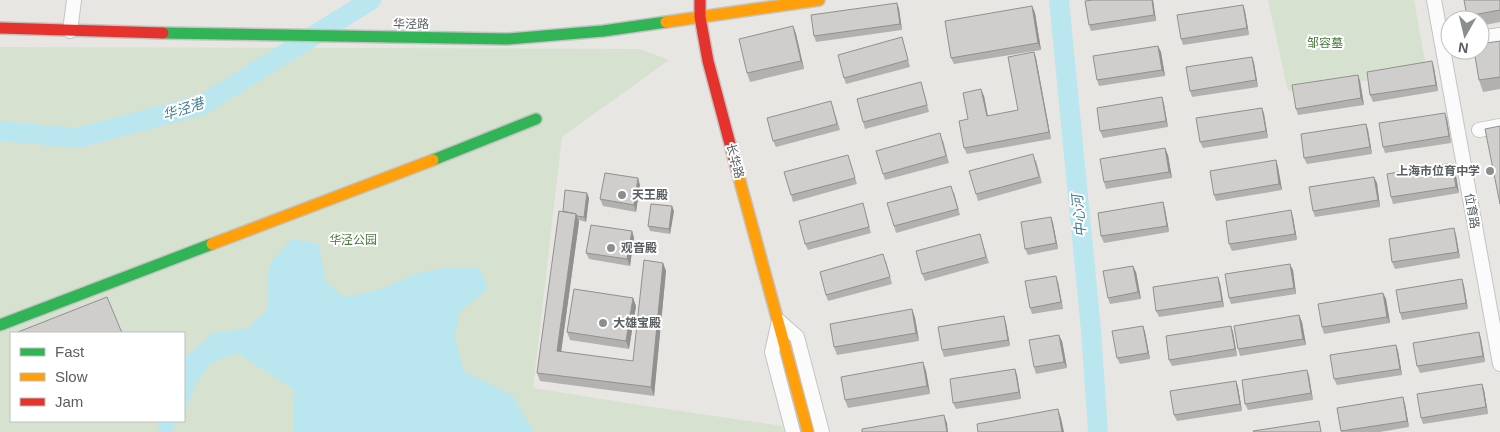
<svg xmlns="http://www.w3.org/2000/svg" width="1500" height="432" viewBox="0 0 1500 432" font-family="Arial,'Noto Sans SC',sans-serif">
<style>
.green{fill:#d6e2cf;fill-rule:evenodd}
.water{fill:#bae6ef}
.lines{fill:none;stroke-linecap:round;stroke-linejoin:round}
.river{stroke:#bae6ef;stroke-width:20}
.street-casing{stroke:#c4c4c4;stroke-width:16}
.fast-casing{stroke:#c2c3c2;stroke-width:14}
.slow-casing{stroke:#c2c3c2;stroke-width:14}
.jam-casing{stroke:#c2c3c2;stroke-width:14}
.street{stroke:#fcfbfb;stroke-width:14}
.fast{stroke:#30b455;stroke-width:11}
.slow{stroke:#ff9f0a;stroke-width:11}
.jam{stroke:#e5322d;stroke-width:11}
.wall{fill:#b3b1af}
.shaded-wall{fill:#92908f}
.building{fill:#d0cecc;stroke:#92908f}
.poi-dot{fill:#8b8e8e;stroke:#fff;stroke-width:2}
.labels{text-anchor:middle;stroke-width:4;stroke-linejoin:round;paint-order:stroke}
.street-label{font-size:12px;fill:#595e60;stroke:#fff}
.park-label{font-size:12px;fill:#4a7b3d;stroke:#fff}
.poi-label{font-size:12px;font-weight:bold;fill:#595e60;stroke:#fff;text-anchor:start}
.water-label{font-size:14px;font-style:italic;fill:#427e93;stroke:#fff}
</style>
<rect width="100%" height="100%" fill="#e8e6e3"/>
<!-- green -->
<g class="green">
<path d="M 1268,0 L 1414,0 L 1427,73 L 1288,91 Z"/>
<path d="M 0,47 L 640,49 L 669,60 L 562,137 L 533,388 L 646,406 L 782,426 L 784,432 L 0,432 ZM 11,333 L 184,333 L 184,421 L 11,421 Z"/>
</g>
<!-- water -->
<g class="water">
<path d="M 292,239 L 319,244 L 326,282 L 344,297 L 378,290 L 417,273 L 453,267 L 480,268 L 488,289 L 460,311 L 455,337 L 464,371 L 512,395 L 533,430 L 533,432 L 294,432 L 293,389 L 237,353 L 211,363 L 195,385 L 184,414 L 184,358 L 215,332 L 247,329 L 267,310 L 267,283 L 271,261 Z"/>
<path d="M 158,421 L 179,421 L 171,432 L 159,432 Z"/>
</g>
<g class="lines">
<!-- river -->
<g class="river">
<path d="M 1059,0 L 1091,330 L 1098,432"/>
<path d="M 0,131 L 77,138 L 202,105 L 371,0"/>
</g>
<!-- street casing -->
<g class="street-casing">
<g id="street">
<path d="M 1434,0 L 1500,364"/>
<path d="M 70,31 L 74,0"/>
<path d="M 1480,38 L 1500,35"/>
<path d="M 1479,130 L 1500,126"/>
<path d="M 793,432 L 772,352 L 779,321 L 797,337 L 822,432"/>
</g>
</g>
<!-- fast casing -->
<g class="fast-casing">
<g id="fast">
<path d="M 163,33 L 507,39 L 603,31 L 666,22"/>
<path d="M 433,160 L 536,119"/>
<path d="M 0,325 L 212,244"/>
</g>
</g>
<!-- slow casing -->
<g class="slow-casing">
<g id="slow">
<path d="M 666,22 L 819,0"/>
<path d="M 738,174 L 808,432"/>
<path d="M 212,244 L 433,160"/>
</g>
</g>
<!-- jam casing -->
<g class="jam-casing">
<g id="jam">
<path d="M 700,0 L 700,17 L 708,61 L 738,174"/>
<path d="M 0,28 L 163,33"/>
</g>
</g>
<!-- street -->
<use href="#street" class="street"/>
<!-- fast -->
<use href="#fast" class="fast"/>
<!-- slow -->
<use href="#slow" class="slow"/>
<!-- jam -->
<use href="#jam" class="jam"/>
</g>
<!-- wall -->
<g class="wall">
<path d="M 1153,0 L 1156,21 L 1091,31 L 1089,25 Z"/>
<path d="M 1500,0 L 1500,22 L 1480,26 L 1480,20 L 1469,20 L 1467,16 Z"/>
<path d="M 897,3 L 899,9 L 902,30 L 816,42 L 814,36 Z"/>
<path d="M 1243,5 L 1245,11 L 1249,35 L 1183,45 L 1181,39 Z"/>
<path d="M 1032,6 L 1035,13 L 1041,50 L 954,64 L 951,58 Z"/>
<path d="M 793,26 L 796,34 L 804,69 L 750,82 L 747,73 Z"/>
<path d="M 1500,41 L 1500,89 L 1483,92 L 1479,80 Z"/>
<path d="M 904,44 L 910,67 L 846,84 L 844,78 Z"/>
<path d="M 1158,46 L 1161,52 L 1165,76 L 1099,86 L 1097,80 Z"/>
<path d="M 1034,52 L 1036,58 L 1051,139 L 967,154 L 964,148 L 984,96 L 988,116 L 1018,110 Z"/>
<path d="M 1252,57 L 1254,63 L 1258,87 L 1192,97 L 1190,91 Z"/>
<path d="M 1434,68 L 1438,91 L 1373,102 L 1370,95 Z"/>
<path d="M 1358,75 L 1360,81 L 1364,105 L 1298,115 L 1296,109 Z"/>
<path d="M 923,88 L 929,112 L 865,129 L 863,122 Z"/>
<path d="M 1162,97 L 1164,104 L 1168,127 L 1103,138 L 1100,131 Z"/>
<path d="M 833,107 L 840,130 L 776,147 L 773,141 Z"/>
<path d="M 1262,108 L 1264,114 L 1268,138 L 1203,148 L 1200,142 Z"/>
<path d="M 1447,119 L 1451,143 L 1385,153 L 1383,147 Z"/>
<path d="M 1366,124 L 1368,130 L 1372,154 L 1307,164 L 1304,158 Z"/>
<path d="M 943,140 L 949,163 L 885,180 L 883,174 Z"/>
<path d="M 1165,148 L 1168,155 L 1172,178 L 1106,189 L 1104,182 Z"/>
<path d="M 1036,160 L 1042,183 L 978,201 L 976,194 Z"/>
<path d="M 1276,160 L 1278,167 L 1282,190 L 1216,201 L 1214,195 Z"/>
<path d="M 850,161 L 857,184 L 793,202 L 791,195 Z"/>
<path d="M 1455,170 L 1459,193 L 1393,204 L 1391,197 Z"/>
<path d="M 1377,183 L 1380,207 L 1315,217 L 1313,211 Z"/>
<path d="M 640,185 L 636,212 L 603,206 L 600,199 Z"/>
<path d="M 954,192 L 960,215 L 896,233 L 894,226 Z"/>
<path d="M 589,198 L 586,222 L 579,220 L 579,222 L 561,352 L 633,361 L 663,263 L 666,271 L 654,396 L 540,381 L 537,373 L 563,211 Z"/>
<path d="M 1163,202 L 1165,209 L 1169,232 L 1104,243 L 1101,236 Z"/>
<path d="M 865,210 L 871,233 L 808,250 L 805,244 Z"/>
<path d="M 674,211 L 670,234 L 650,231 L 648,226 Z"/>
<path d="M 1051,217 L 1053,223 L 1058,249 L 1028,255 L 1025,249 Z"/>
<path d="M 1293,217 L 1297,240 L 1232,251 L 1229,244 Z"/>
<path d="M 632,231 L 634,238 L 630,266 L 589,259 L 586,253 Z"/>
<path d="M 980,234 L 989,263 L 925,281 L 922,274 Z"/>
<path d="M 1456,235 L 1460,258 L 1395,269 L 1392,262 Z"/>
<path d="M 886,261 L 892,284 L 828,301 L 826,295 Z"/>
<path d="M 1293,270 L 1296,294 L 1231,304 L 1229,298 Z"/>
<path d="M 1136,272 L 1141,299 L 1110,304 L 1108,298 Z"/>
<path d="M 1462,279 L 1464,286 L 1468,309 L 1402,320 L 1400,313 Z"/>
<path d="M 1058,282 L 1063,309 L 1032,314 L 1030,308 Z"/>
<path d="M 1220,283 L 1224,307 L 1159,317 L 1156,311 Z"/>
<path d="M 1383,293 L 1386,299 L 1390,323 L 1324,334 L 1322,327 Z"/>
<path d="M 633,298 L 636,306 L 629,349 L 570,340 L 567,332 Z"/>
<path d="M 912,309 L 915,318 L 919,341 L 837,355 L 834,347 Z"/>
<path d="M 1299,315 L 1302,322 L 1306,345 L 1240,356 L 1238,349 Z"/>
<path d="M 1006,323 L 1010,346 L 944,357 L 942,350 Z"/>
<path d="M 1143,326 L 1145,332 L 1150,359 L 1120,364 L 1117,358 Z"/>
<path d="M 1231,326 L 1233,332 L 1237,356 L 1172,366 L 1169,360 Z"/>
<path d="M 1479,332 L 1481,339 L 1485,362 L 1420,373 L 1417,366 Z"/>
<path d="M 1062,341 L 1067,368 L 1036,374 L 1034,367 Z"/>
<path d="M 1396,345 L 1398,351 L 1402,375 L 1337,385 L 1334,379 Z"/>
<path d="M 923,362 L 926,371 L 930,394 L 848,408 L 845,400 Z"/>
<path d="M 1015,369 L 1017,375 L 1021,399 L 956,409 L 953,403 Z"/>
<path d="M 1307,370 L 1309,376 L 1313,400 L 1248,410 L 1245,404 Z"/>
<path d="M 1236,381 L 1238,387 L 1242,411 L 1177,421 L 1174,415 Z"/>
<path d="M 1482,384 L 1484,390 L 1488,414 L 1423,424 L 1421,418 Z"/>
<path d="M 1403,397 L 1405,404 L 1409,427 L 1380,432 L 1341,432 L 1337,408 Z"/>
</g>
<!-- shaded-wall -->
<g class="shaded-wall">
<path d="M 1152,0 L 1153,0 L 1156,21 L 1154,15 Z"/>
<path d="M 897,3 L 899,9 L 902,30 L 900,24 Z"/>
<path d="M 1243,5 L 1245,11 L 1249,35 L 1247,28 Z"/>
<path d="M 1032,6 L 1035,13 L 1041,50 L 1038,43 Z"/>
<path d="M 793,26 L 796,34 L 804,69 L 801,61 Z"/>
<path d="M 1158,46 L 1161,52 L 1165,76 L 1162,70 Z"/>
<path d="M 1034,52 L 1036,58 L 1051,139 L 1049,132 Z"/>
<path d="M 1252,57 L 1254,63 L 1258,87 L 1256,80 Z"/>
<path d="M 1432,61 L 1434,68 L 1438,91 L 1436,85 Z"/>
<path d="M 1358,75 L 1360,81 L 1364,105 L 1361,98 Z"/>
<path d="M 981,89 L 984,96 L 989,122 L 987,116 Z"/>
<path d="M 1162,97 L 1164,104 L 1168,127 L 1166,121 Z"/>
<path d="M 1262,108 L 1264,114 L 1268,138 L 1266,131 Z"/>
<path d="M 1445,113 L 1447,119 L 1451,143 L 1449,136 Z"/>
<path d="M 1366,124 L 1368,130 L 1372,154 L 1370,147 Z"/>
<path d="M 1165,148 L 1168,155 L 1172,178 L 1169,172 Z"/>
<path d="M 1276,160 L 1278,167 L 1282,190 L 1279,184 Z"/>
<path d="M 1452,163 L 1455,170 L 1459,193 L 1456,187 Z"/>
<path d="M 1374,177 L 1377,183 L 1380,207 L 1378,200 Z"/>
<path d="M 638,178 L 640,185 L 636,212 L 634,205 Z"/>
<path d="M 587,193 L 589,198 L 586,222 L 584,217 Z"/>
<path d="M 1163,202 L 1165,209 L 1169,232 L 1167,226 Z"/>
<path d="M 672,206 L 674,211 L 670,234 L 669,229 Z"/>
<path d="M 1291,210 L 1293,217 L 1297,240 L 1295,234 Z"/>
<path d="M 576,214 L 579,222 L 560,360 L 557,351 Z"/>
<path d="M 1051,217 L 1053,223 L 1058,249 L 1056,243 Z"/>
<path d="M 1454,228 L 1456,235 L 1460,258 L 1458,252 Z"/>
<path d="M 632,231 L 634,238 L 630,266 L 627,259 Z"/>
<path d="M 663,263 L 666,271 L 654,396 L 651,387 Z"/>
<path d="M 1290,264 L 1293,270 L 1296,294 L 1294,288 Z"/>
<path d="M 1133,266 L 1136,272 L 1141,299 L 1138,292 Z"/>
<path d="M 1056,276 L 1058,282 L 1063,309 L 1061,302 Z"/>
<path d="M 1218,277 L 1220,283 L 1224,307 L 1222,301 Z"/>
<path d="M 1462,279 L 1464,286 L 1468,309 L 1466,303 Z"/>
<path d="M 1383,293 L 1386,299 L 1390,323 L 1387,317 Z"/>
<path d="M 633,298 L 636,306 L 629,349 L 626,341 Z"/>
<path d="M 912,309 L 915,318 L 919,341 L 916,333 Z"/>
<path d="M 1299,315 L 1302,322 L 1306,345 L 1303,339 Z"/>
<path d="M 1004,316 L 1006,323 L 1010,346 L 1008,340 Z"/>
<path d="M 1143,326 L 1145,332 L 1150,359 L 1148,353 Z"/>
<path d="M 1231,326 L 1233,332 L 1237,356 L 1235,349 Z"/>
<path d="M 1479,332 L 1481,339 L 1485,362 L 1483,356 Z"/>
<path d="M 1059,335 L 1062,341 L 1067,368 L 1064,362 Z"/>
<path d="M 1396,345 L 1398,351 L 1402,375 L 1400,369 Z"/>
<path d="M 923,362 L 926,371 L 930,394 L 927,386 Z"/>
<path d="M 1015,369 L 1017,375 L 1021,399 L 1019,392 Z"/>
<path d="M 1307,370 L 1309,376 L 1313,400 L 1311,393 Z"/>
<path d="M 1236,381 L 1238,387 L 1242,411 L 1240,404 Z"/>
<path d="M 1482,384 L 1484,390 L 1488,414 L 1486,407 Z"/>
<path d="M 1403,397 L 1405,404 L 1409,427 L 1407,421 Z"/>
<path d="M 1058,409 L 1061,418 L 1064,432 L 1062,432 Z"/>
<path d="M 944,415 L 947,423 L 948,432 L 947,432 Z"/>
</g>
<!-- building -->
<g class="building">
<path d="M 1093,0 L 1152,0 L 1154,15 L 1089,25 L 1085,1 Z"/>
<path d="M 1464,0 L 1500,0 L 1500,10 L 1467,16 Z"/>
<path d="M 897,3 L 900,24 L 814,36 L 811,15 Z"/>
<path d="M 1243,5 L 1247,28 L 1181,39 L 1177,15 Z"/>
<path d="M 1032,6 L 1038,43 L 951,58 L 945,21 Z"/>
<path d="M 793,26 L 801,61 L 747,73 L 739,39 Z"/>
<path d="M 902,37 L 908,60 L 844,78 L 838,55 Z"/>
<path d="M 1500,41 L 1500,77 L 1479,80 L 1474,50 L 1480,50 L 1480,44 Z"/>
<path d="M 1158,46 L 1162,70 L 1097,80 L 1093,56 Z"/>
<path d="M 1034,52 L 1049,132 L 964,148 L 959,121 L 968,119 L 963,93 L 981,89 L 987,116 L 1018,110 L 1008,57 Z"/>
<path d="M 1252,57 L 1256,80 L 1190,91 L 1186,67 Z"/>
<path d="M 1432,61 L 1436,85 L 1370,95 L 1367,72 Z"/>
<path d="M 1358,75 L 1361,98 L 1296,109 L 1292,85 Z"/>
<path d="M 921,82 L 927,105 L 863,122 L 857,99 Z"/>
<path d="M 1162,97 L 1166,121 L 1100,131 L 1097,108 Z"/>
<path d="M 831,101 L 837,124 L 773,141 L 767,118 Z"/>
<path d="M 1262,108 L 1266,131 L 1200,142 L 1196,118 Z"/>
<path d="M 1445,113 L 1449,136 L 1383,147 L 1379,123 Z"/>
<path d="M 1366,124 L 1370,147 L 1304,158 L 1301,134 Z"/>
<path d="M 1500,126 L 1500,204 L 1485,129 Z"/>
<path d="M 940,133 L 946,156 L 883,174 L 876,151 Z"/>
<path d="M 1165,148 L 1169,172 L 1104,182 L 1100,159 Z"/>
<path d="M 1033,154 L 1039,177 L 976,194 L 969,171 Z"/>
<path d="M 848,155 L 855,178 L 791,195 L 784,172 Z"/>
<path d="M 1276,160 L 1279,184 L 1214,195 L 1210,171 Z"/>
<path d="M 1452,163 L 1456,187 L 1391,197 L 1387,174 Z"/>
<path d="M 605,173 L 638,178 L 634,205 L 600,199 Z"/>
<path d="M 1374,177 L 1378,200 L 1313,211 L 1309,187 Z"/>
<path d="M 951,186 L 958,209 L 894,226 L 887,203 Z"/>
<path d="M 565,190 L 587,193 L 584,217 L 577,216 L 576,214 L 563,211 Z"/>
<path d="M 1163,202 L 1167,226 L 1101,236 L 1098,213 Z"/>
<path d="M 863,203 L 869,227 L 805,244 L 799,221 Z"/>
<path d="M 651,204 L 672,206 L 669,229 L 648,226 Z"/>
<path d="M 1291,210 L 1295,234 L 1229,244 L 1226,221 Z"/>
<path d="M 559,211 L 576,214 L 557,351 L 633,361 L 644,260 L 663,263 L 651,387 L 537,373 Z"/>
<path d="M 1051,217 L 1056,243 L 1025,249 L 1021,222 Z"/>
<path d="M 591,225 L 632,231 L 627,259 L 586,253 Z"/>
<path d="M 1454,228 L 1458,252 L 1392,262 L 1389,239 Z"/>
<path d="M 980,234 L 986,257 L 922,274 L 916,251 Z"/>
<path d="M 883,254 L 890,277 L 826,295 L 820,272 Z"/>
<path d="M 1290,264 L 1294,288 L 1229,298 L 1225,274 Z"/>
<path d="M 1133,266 L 1138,292 L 1108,298 L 1103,271 Z"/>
<path d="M 1056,276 L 1061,302 L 1030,308 L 1025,281 Z"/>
<path d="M 1218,277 L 1222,301 L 1156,311 L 1153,287 Z"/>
<path d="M 1462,279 L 1466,303 L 1400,313 L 1396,290 Z"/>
<path d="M 574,289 L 633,298 L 626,341 L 567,332 Z"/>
<path d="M 1383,293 L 1387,317 L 1322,327 L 1318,304 Z"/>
<path d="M 107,297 L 122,333 L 19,333 L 18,332 Z"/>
<path d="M 912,309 L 916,333 L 834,347 L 830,324 Z"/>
<path d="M 1299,315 L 1303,339 L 1238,349 L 1234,326 Z"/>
<path d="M 1004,316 L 1008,340 L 942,350 L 938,327 Z"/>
<path d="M 1143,326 L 1148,353 L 1117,358 L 1112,331 Z"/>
<path d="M 1231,326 L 1235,349 L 1169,360 L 1166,336 Z"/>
<path d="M 1479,332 L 1483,356 L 1417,366 L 1413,343 Z"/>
<path d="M 1059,335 L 1064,362 L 1034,367 L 1029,340 Z"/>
<path d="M 1396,345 L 1400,369 L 1334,379 L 1330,355 Z"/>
<path d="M 923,362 L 927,386 L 845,400 L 841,377 Z"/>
<path d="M 1015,369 L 1019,392 L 953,403 L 950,379 Z"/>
<path d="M 1307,370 L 1311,393 L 1245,404 L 1242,380 Z"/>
<path d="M 1236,381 L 1240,404 L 1174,415 L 1170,391 Z"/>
<path d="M 1482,384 L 1486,407 L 1421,418 L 1417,394 Z"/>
<path d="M 1403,397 L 1407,421 L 1341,431 L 1337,408 Z"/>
<path d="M 1058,409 L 1062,432 L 978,432 L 977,424 Z"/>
<path d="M 944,415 L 947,432 L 862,432 L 862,429 Z"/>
<path d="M 1319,421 L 1321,432 L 1254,432 L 1253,431 Z"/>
</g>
<!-- markers -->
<g class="poi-dot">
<circle cx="1490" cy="171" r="5"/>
<circle cx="622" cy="195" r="5"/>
<circle cx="611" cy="248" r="5"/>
<circle cx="603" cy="323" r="5"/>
</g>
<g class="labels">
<!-- street labels -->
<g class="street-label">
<text transform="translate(411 24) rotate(1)" y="4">华泾路</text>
<text transform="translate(735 161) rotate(75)" y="4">长华路</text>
<text transform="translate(1472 211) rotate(80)" y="4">位育路</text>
</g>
<!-- park labels -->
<g class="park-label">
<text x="1325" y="47">邹容墓</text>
<text x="353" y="244">华泾公园</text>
</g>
<!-- poi labels -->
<g class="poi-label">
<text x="1480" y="175" text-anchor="end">上海市位育中学</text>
<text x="632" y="199">天王殿</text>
<text x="621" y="252">观音殿</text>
<text x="613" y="327">大雄宝殿</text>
</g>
<!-- water labels -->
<g class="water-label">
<text transform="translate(183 109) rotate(-18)" y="5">华泾港</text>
<text transform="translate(1079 216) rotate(-95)" y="5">中心河</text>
</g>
</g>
<!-- legend -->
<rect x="10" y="332" width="175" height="90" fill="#ffffff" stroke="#bdbfbf"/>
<rect x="20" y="348" width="25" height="8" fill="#30b455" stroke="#bdbfbf"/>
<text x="55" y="357" font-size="15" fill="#595e60">Fast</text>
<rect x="20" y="373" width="25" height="8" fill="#ff9f0a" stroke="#bdbfbf"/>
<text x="55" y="382" font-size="15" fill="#595e60">Slow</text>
<rect x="20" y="398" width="25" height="8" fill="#e5322d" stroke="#bdbfbf"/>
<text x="55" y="407" font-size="15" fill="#595e60">Jam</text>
<!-- north arrow -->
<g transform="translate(1465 35) rotate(188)"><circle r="24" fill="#ffffff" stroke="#bdbfbf"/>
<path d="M0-4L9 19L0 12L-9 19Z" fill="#8b8e8e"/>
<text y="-8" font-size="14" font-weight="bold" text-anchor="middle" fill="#595e60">N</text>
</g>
</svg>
